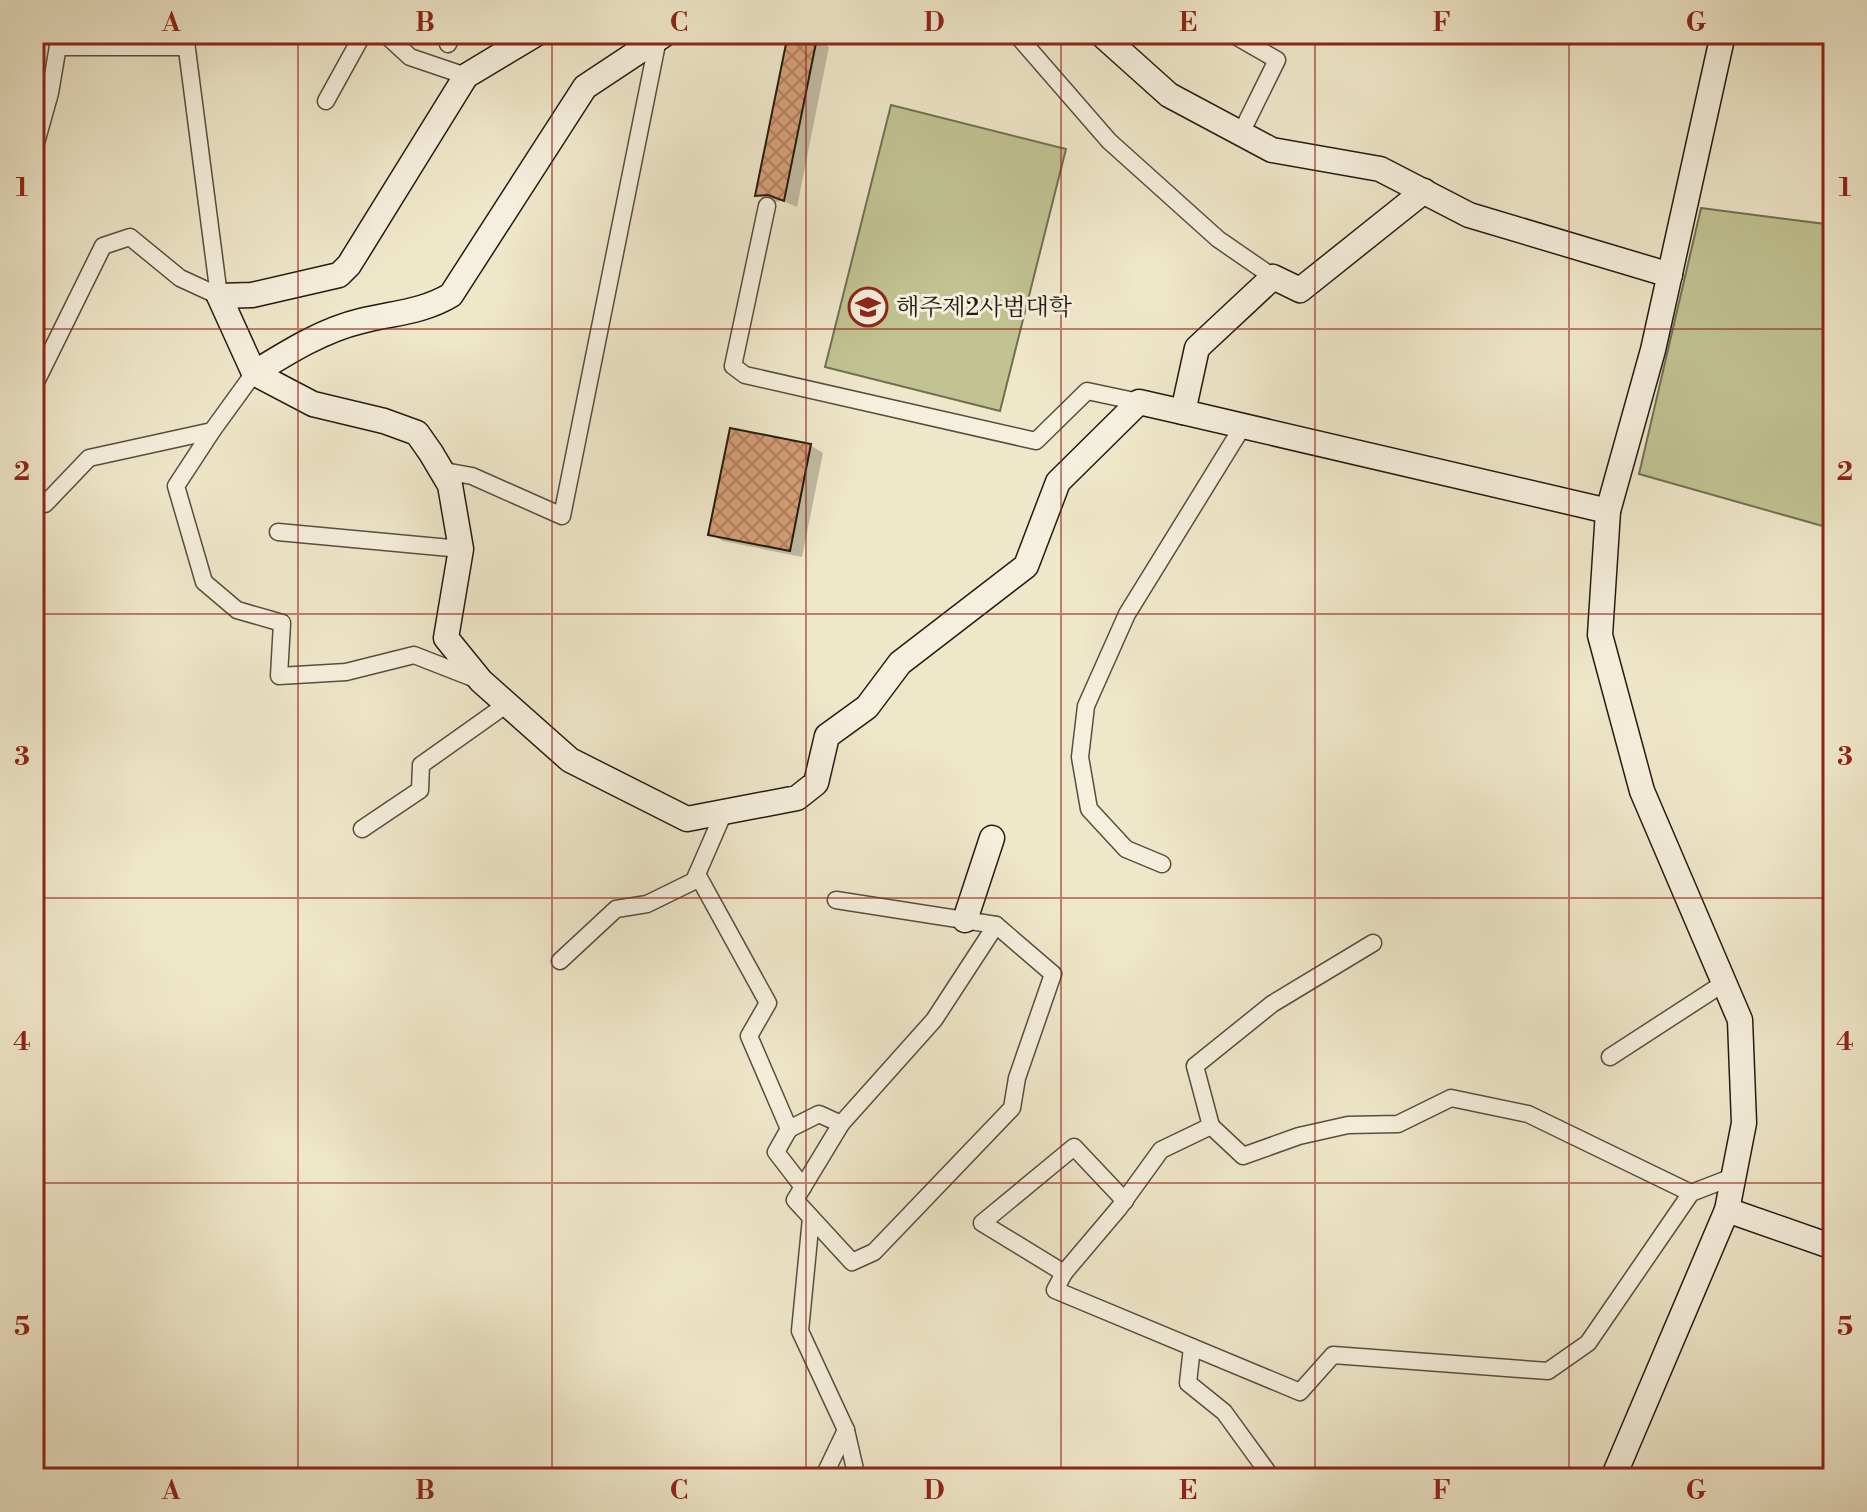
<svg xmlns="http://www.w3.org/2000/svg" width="1867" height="1512" viewBox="0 0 1867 1512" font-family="'Libre Bodoni','Noto Serif KR',serif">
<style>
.green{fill:#c1c392;stroke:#727052;stroke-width:2}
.shadow{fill:#0003}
.building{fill:url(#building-cross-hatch);stroke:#231c12;stroke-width:2}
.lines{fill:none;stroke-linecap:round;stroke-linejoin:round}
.street-casing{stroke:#564f40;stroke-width:19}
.secondary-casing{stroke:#231c12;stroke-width:27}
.street{stroke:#f5efdd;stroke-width:16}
.secondary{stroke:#f5efdd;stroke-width:24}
.grid{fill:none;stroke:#8f2418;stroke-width:2;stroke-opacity:0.55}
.labels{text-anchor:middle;stroke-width:6;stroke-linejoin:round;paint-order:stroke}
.poi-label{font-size:24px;fill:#231c12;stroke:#f5efdd;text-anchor:start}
.neatline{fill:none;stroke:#8f2418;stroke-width:3}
.grid-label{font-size:26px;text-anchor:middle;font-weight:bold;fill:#8f2418}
</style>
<defs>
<pattern id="building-cross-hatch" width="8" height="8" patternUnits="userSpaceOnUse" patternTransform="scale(2)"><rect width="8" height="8" fill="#d69e76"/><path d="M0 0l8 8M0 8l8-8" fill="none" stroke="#ad805f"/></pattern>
</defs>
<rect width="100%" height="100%" fill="#efe7ca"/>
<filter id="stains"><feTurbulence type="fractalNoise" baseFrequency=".0025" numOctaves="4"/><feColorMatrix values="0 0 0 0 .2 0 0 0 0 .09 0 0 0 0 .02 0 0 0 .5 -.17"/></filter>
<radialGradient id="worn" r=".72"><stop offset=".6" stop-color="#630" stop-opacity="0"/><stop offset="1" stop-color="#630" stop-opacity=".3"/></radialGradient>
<!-- green -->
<g class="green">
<path d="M 891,105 L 1066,149 L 1000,411 L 825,367 Z"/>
<path d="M 1701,208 L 1833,225 L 1833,529 L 1639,474 Z"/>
</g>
<!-- shadow -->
<g class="shadow">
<path d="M 790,34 L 817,39 L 829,47 L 797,207 L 783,201 L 769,202 L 757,195 Z"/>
<path d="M 810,445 L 823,453 L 802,557 L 723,541 L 710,534 Z"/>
</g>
<!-- building -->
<g class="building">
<path d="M 788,34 L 817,38 L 784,201 L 768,195 L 755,196 Z"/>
<path d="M 730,428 L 811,444 L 790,551 L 708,535 Z"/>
</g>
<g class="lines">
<!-- street casing -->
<g class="street-casing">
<g id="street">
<path d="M 185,34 L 219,296"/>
<path d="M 385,34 L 410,57 L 466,76"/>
<path d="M 1016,34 L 1109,141 L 1218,239 L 1273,277"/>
<path d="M 1232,34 L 1277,60 L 1241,133"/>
<path d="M 448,44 L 453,34"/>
<path d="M 58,47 L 186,47"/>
<path d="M 326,101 L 363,34"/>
<path d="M 34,150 L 50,93 L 60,34"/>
<path d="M 767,206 L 733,366 L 745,375 L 1036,441 L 1087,391 L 1139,402"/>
<path d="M 34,386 L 103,246 L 130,237 L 180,278 L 219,296"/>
<path d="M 212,431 L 176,486 L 204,582 L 237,610 L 282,623 L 279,676 L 346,672 L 414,655 L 478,680"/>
<path d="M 439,470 L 472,476 L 562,516 L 658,39"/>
<path d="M 34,503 L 45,504 L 89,458 L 212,431 L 254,373"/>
<path d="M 278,532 L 461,549"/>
<path d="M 362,829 L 420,790 L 421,765 L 507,704"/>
<path d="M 1162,864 L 1126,849 L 1089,809 L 1080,757 L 1086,706 L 1127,614 L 1243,426"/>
<path d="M 697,874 L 768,1003 L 749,1036 L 789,1129 L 819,1114 L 841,1124 L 934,1020 L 996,925 L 836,900"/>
<path d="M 560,961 L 616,909 L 647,904 L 694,881 L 724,812"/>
<path d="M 1610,1057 L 1724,983"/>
<path d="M 841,1124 L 795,1200 L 852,1262 L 874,1252 L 1012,1108 L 1017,1078 L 1053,974 L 996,925"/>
<path d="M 1211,1126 L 1195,1066 L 1272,1004 L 1373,943"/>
<path d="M 789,1129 L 776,1152 L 803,1187"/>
<path d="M 1691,1193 L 1588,1343 L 1548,1371 L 1333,1355 L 1300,1392 L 1055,1290 L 1064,1273 L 1119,1208 L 1161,1150 L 1211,1126 L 1243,1156 L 1299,1136 L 1348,1125 L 1398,1124 L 1451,1098 L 1528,1114 L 1691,1193 L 1735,1176"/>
<path d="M 811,1218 L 800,1331 L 846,1430 L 857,1478"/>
<path d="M 1064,1273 L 982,1223 L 1074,1147 L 1125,1201"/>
<path d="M 1192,1347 L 1188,1383 L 1224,1412 L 1272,1478"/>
<path d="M 823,1478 L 846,1430"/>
</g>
</g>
<!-- secondary casing -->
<g class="secondary-casing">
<g id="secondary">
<path d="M 536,34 L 466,76 L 349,265 L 339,275 L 252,295 L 219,296 L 254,373 L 313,404 L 384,421 L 417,433 L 431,453 L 450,485 L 461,549 L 446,638 L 481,681 L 570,760 L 687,819 L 797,798 L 816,783 L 827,736 L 867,707 L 900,663 L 1026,566 L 1058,482 L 1139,402 L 1183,412 L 1197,348 L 1273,277 L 1300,290 L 1424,191"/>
<path d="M 1101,34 L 1169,95 L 1272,150 L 1380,169 L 1469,215 L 1670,275"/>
<path d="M 254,373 C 288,352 323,330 361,321 C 393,313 423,312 451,295 L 585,87 L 665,34"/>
<path d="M 1183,412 L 1608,511"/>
<path d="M 965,920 L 992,838"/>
<path d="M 1727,1210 L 1833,1247"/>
<path d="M 1613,1478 L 1727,1210 L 1744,1123 L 1740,1020 L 1642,791 L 1600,635 L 1608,511 L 1653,350 L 1723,34"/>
</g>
</g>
<!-- street -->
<use href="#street" class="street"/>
<!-- secondary -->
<use href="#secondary" class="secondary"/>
</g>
<!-- grid -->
<path class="grid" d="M 298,34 L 298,1478M 552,34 L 552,1478M 806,34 L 806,1478M 1061,34 L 1061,1478M 1315,34 L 1315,1478M 1569,34 L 1569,1478M 34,329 L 1833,329M 34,614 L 1833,614M 34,898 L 1833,898M 34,1183 L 1833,1183"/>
<!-- icons -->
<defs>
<g id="university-ring" transform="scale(2)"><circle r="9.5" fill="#f5efdd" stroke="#8f2418" stroke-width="1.5"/><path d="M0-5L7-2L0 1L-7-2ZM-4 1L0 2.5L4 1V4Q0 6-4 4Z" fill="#8f2418"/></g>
</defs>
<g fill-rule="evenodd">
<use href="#university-ring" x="868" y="307"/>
</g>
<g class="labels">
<!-- poi labels -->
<g class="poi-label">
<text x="896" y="315">해주제2사범대학</text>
</g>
</g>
<!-- margin -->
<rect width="1867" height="1512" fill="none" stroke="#efe7ca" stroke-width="88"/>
<rect x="44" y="44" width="1779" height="1424" class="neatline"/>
<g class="grid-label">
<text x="171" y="31">A</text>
<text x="425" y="31">B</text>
<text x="679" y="31">C</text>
<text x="934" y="31">D</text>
<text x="1188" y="31">E</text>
<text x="1442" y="31">F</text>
<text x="1696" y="31">G</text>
<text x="22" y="196">1</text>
<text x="1845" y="196">1</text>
<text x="22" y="480">2</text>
<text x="1845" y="480">2</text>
<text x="22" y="765">3</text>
<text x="1845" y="765">3</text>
<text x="22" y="1050">4</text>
<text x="1845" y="1050">4</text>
<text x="22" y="1335">5</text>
<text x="1845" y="1335">5</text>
<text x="171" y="1499">A</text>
<text x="425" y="1499">B</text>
<text x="679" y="1499">C</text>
<text x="934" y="1499">D</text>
<text x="1188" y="1499">E</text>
<text x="1442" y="1499">F</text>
<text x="1696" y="1499">G</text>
</g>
<rect width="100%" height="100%" filter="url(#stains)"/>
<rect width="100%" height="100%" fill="url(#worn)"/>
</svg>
